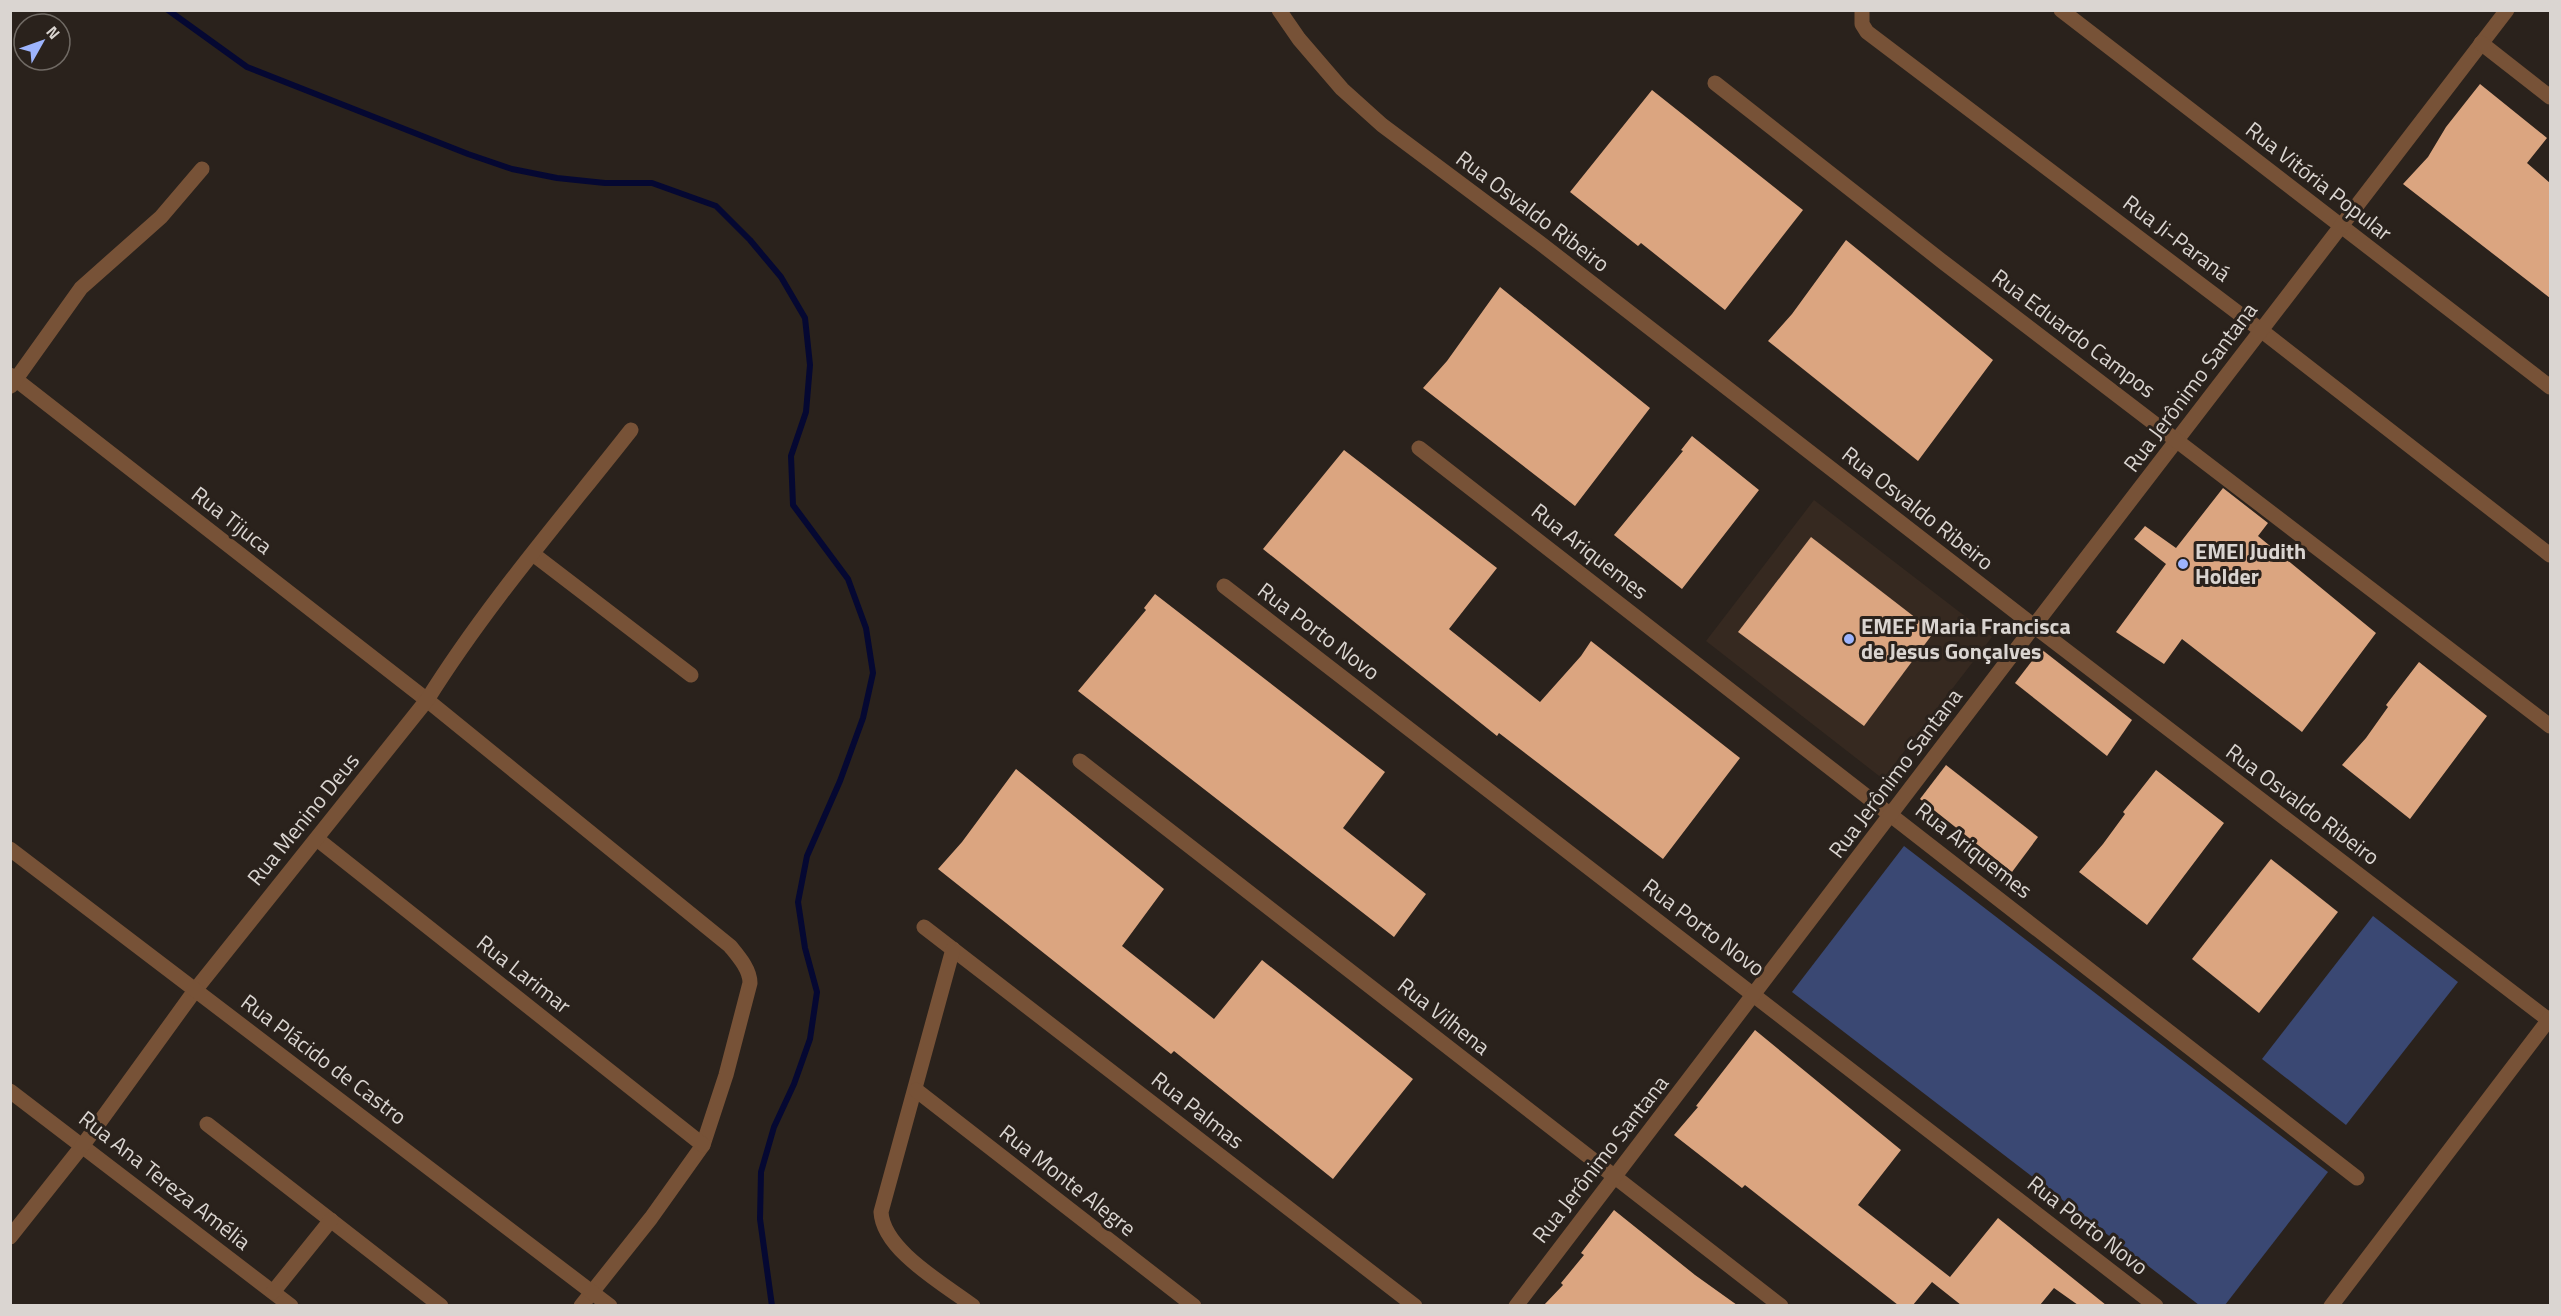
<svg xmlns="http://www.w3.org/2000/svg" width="2561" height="1316" viewBox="0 0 2561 1316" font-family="'Titillium Web',sans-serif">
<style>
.built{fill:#362920}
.green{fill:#3a4873}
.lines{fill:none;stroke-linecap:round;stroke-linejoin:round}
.stream{stroke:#050832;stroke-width:6}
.building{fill:#dba580}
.minor{stroke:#775237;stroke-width:15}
.tertiary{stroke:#775237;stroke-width:15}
.poi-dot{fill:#9db4fd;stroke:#2a221c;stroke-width:2}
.labels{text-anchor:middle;stroke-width:6;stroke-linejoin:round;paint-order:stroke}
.street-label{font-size:22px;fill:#dad5d1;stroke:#2a221c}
.poi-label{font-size:22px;font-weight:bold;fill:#dad5d1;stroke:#2a221c;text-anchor:start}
</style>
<rect width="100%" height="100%" fill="#2a221c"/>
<!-- built -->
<path class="built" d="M 1814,500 L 1992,637 L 1883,779 L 1706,641 Z"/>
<!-- green -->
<g class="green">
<path d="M 1904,846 L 2328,1172 L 2225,1305 L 2199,1305 L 1792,992 Z"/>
<path d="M 2373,916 L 2458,982 L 2346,1125 L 2262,1059 Z"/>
</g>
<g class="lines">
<!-- stream -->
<path class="stream" d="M 168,10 L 247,67 L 468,154 L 512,169 L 557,178 L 605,183 L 652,183 L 716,206 L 750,240 L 781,277 L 805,318 L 810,365 L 806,412 L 791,456 L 793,505 L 848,579 L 866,628 L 873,673 L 863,718 L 840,781 L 807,856 L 798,902 L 805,948 L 817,992 L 810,1039 L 794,1084 L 774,1127 L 761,1172 L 760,1219 L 772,1306"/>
</g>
<!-- building -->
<g class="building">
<path d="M 2480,84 L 2547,138 L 2527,163 L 2550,183 L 2550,298 L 2403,184 L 2428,157 L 2446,127 Z"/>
<path d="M 1652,90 L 1803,210 L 1725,310 L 1641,243 L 1638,246 L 1570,192 Z"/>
<path d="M 1846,240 L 1993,360 L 1918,461 L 1768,341 L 1792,314 Z"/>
<path d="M 1500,287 L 1650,408 L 1575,506 L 1423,388 L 1447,361 Z"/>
<path d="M 1692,436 L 1759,490 L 1682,589 L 1614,535 L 1683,451 L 1681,450 Z"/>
<path d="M 1344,450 L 1497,568 L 1449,629 L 1540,702 L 1581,656 L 1591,641 L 1740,758 L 1663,859 L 1499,733 L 1497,736 L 1263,549 Z"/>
<path d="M 2223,488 L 2268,523 L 2258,536 L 2376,633 L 2302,732 L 2182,639 L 2164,664 L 2116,632 L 2166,564 L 2134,539 L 2145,526 L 2176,548 Z"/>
<path d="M 1811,537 L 1934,632 L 1864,726 L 1738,632 Z"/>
<path d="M 1155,594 L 1385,772 L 1343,828 L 1426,894 L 1394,937 L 1078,691 L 1146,610 L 1144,608 Z"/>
<path d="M 2041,649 L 2132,720 L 2107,756 L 2015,683 Z"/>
<path d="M 2419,662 L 2487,716 L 2410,819 L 2342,765 L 2366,738 L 2388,707 L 2386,705 Z"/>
<path d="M 1946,765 L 2038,837 L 2012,872 L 1920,799 Z"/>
<path d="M 1016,769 L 1164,889 L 1122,946 L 1214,1019 L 1262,960 L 1413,1079 L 1333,1179 L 1174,1051 L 1171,1054 L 938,869 L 962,842 Z"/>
<path d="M 2156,770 L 2224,823 L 2147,925 L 2079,872 L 2103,844 L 2125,814 L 2123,812 Z"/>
<path d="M 2271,859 L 2338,912 L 2259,1013 L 2192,959 Z"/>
<path d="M 1755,1030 L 1901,1150 L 1858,1205 L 1950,1277 L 1998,1218 L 2106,1305 L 2078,1305 L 2054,1288 L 2040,1305 L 1961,1305 L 1932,1282 L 1913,1305 L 1898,1305 L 1745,1185 L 1742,1188 L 1674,1135 L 1698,1107 L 1696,1106 Z"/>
<path d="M 1614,1210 L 1695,1275 L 1737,1305 L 1544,1305 L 1563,1285 L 1561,1283 L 1584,1255 L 1581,1253 Z"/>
</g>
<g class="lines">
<!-- minor -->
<g class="minor">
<path d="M 1862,10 L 1862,24 L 1867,32 L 2262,331 L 2550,555"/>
<path d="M 2061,10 L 2550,387"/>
<path d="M 2507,10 L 2034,626 L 2550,1021"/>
<path d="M 2481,43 L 2550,97"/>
<path d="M 1715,83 L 1943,262 L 2550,726"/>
<path d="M 10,375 L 427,700 L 730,946 C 738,956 750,969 750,983 L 726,1075 L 703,1145 L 651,1218 L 581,1306"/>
<path d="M 11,386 L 81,288 L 161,217 L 202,169"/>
<path d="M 1419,448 L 2357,1178"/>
<path d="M 533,554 L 691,675"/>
<path d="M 1224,586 L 2156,1306"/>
<path d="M 1080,761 L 1781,1306"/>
<path d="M 317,839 L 703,1145"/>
<path d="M 924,927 L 1415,1306"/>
<path d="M 953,949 L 881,1212 C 883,1250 944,1284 973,1306"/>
<path d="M 916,1090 L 1194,1306"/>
<path d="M 10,1091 L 291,1306"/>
<path d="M 207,1124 L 441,1306"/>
<path d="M 10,1237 L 83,1145 L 196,989 L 427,700 C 487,604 561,519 631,430"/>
<path d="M 273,1292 L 331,1220"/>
<path d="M 2331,1306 L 2550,1018"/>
</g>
<!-- tertiary -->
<g class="tertiary">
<path d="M 1279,10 L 1299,39 L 1342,89 L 1382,125 L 1540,243 L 2034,626 L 1516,1306"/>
<path d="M 10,849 L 610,1306"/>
</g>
</g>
<!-- markers -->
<g class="poi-dot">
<circle cx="2183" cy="564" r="6"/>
<circle cx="1849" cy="639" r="6"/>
</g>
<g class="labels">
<!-- street labels -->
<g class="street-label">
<text transform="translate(2319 181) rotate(38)" y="8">Rua Vitória Popular</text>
<text transform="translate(1533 211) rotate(37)" y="8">Rua Osvaldo Ribeiro</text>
<text transform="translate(2177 238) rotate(37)" y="8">Rua Ji-Paraná</text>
<text transform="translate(2074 333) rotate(37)" y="8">Rua Eduardo Campos</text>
<text transform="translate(2190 387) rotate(-53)" y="8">Rua Jerônimo Santana</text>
<text transform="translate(1918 508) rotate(38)" y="8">Rua Osvaldo Ribeiro</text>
<text transform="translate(232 520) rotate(38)" y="8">Rua Tijuca</text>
<text transform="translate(1590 551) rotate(38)" y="8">Rua Ariquemes</text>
<text transform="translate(1319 631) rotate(37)" y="8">Rua Porto Novo</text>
<text transform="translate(1895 773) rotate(-53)" y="8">Rua Jerônimo Santana</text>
<text transform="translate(2303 804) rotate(37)" y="8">Rua Osvaldo Ribeiro</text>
<text transform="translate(303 819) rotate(-51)" y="8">Rua Menino Deus</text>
<text transform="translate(1974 850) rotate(38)" y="8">Rua Ariquemes</text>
<text transform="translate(1704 927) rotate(37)" y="8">Rua Porto Novo</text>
<text transform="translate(524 974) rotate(38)" y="8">Rua Larimar</text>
<text transform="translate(1444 1016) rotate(38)" y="8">Rua Vilhena</text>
<text transform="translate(324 1059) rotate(37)" y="8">Rua Plácido de Castro</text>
<text transform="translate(1198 1110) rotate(38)" y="8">Rua Palmas</text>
<text transform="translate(1600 1159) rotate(-52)" y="8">Rua Jerônimo Santana</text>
<text transform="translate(165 1180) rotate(38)" y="8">Rua Ana Tereza Amélia</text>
<text transform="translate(1068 1180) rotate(38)" y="8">Rua Monte Alegre</text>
<text transform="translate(2088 1225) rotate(38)" y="8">Rua Porto Novo</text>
</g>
<!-- poi labels -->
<g class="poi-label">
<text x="2195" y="559">EMEI Judith<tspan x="2195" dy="25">Holder</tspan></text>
<text x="1861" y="634">EMEF Maria Francisca<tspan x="1861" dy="25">de Jesus Gonçalves</tspan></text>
</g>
</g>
<!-- border -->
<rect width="2561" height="1316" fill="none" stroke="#dad5d1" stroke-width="24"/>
<!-- north arrow -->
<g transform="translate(42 42) rotate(50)"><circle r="28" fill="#2a221c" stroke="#706a64" stroke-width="1.5"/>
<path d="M0-4.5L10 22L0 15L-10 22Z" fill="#9db4fd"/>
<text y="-9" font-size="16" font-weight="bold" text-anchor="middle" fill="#dad5d1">N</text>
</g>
</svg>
